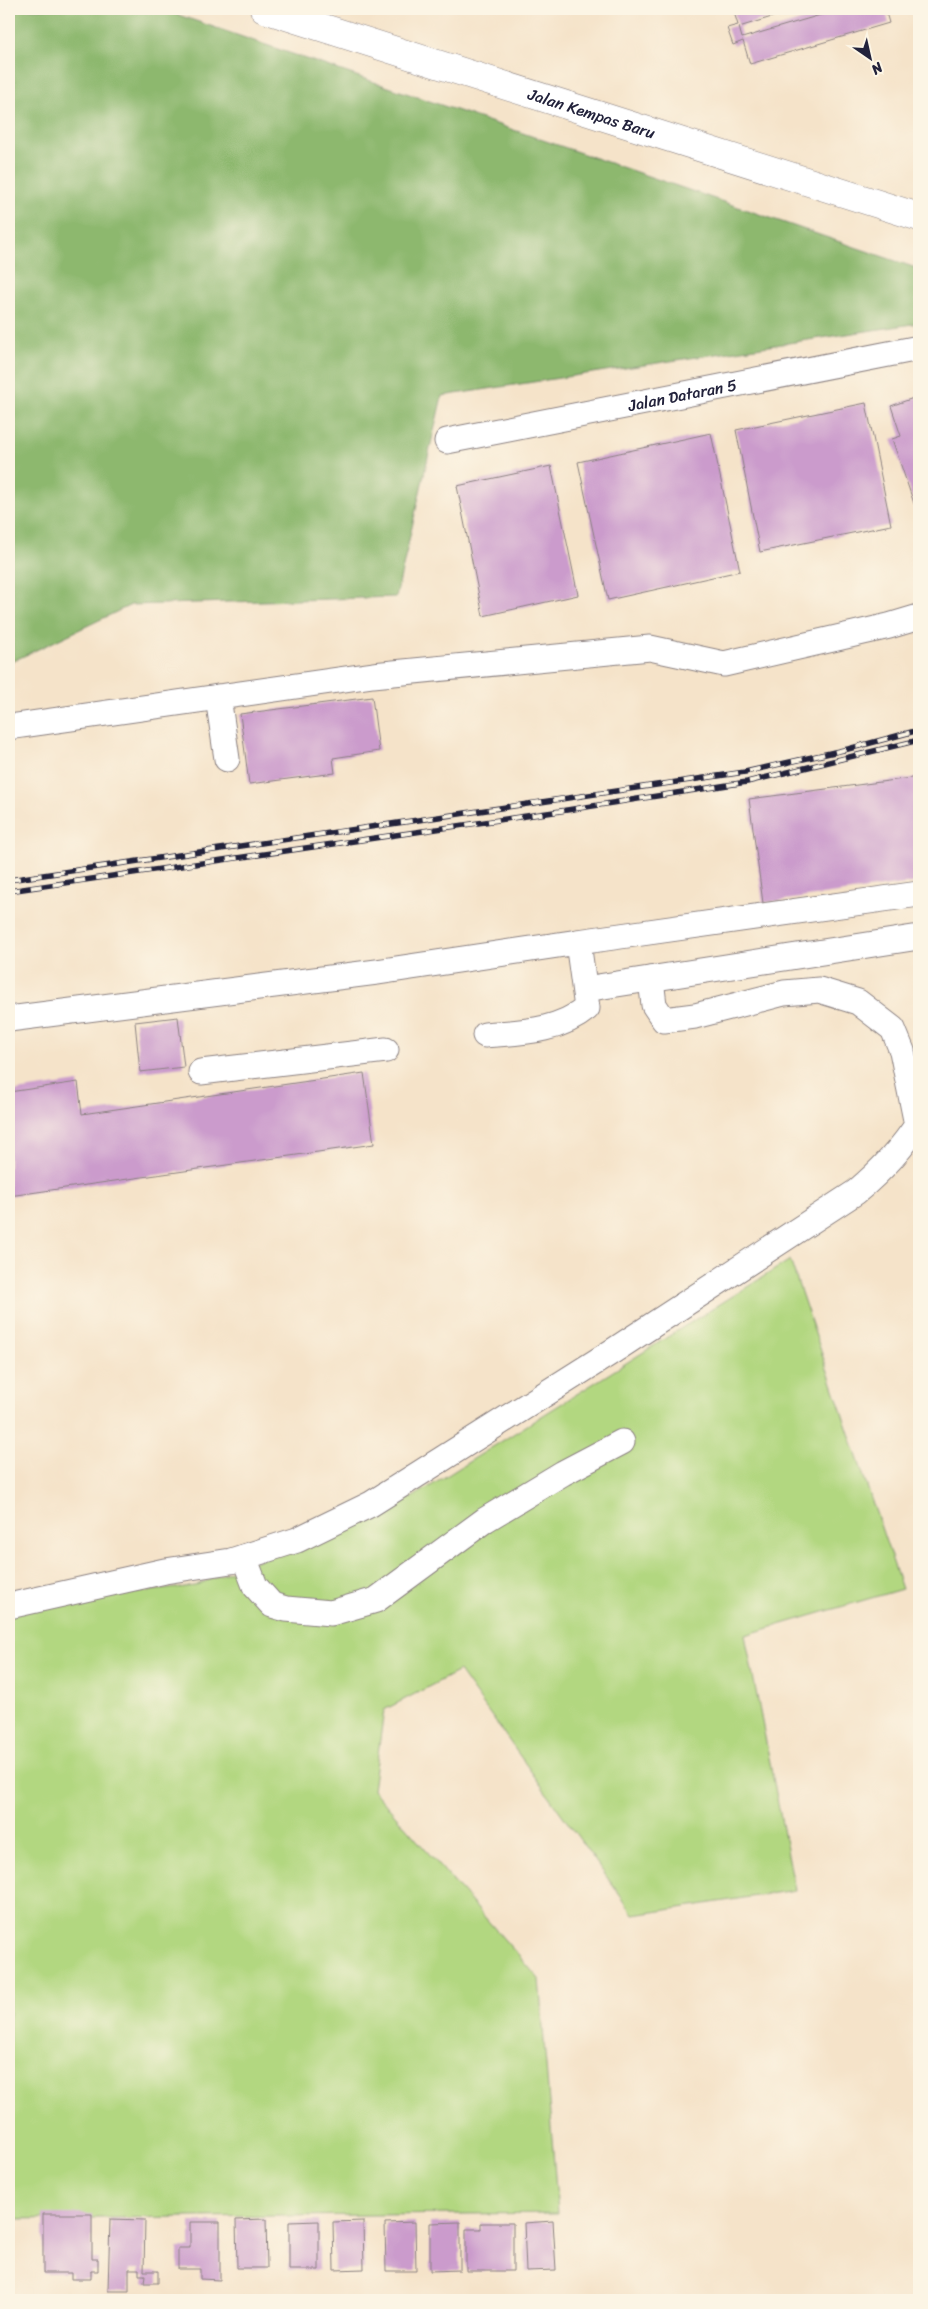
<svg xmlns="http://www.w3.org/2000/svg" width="928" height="2309" viewBox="0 0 928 2309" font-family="Sriracha,sans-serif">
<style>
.green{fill:#b2d780;stroke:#6a7c5e}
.forest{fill:#8db86e;stroke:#586d54}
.building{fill:#cb9bcc}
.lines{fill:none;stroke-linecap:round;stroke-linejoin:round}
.minor-casing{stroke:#8c8282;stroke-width:27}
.major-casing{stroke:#8c8282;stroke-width:29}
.minor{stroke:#fff;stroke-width:25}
.major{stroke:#fff;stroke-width:28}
.rail-casing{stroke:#22223b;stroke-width:5.5}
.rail{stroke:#fcf5e5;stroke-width:4;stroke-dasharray:11;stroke-linecap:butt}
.labels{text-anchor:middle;stroke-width:4.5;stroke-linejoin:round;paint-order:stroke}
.street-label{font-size:16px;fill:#22223b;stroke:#fcf5e5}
</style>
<rect width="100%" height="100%" fill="#fcf5e5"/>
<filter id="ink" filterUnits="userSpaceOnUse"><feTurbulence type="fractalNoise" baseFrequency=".02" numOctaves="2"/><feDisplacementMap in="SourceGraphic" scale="10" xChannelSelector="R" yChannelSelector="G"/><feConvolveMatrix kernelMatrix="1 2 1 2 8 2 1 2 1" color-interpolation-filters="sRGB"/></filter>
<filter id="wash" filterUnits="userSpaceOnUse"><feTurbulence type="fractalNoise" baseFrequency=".0096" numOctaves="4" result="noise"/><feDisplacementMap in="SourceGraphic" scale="20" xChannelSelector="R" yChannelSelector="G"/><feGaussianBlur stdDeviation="1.12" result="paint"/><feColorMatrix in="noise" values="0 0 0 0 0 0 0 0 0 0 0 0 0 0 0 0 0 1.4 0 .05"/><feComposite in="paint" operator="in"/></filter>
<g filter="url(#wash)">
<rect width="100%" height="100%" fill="#f5e3c9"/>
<!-- green -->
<path class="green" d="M 790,1260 L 902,1589 L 745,1635 L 795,1890 L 634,1915 L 459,1671 L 384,1710 L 373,1790 L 539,1979 L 558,2213 L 9,2219 L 9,1607 L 194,1586 L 413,1497 Z"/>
<!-- forest -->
<path class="forest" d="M 9,9 L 161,9 L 919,269 L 919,323 L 442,396 L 396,597 L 131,605 L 9,663 Z"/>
<g id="blocks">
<!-- building -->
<g class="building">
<path d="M 733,9 L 798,9 L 739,27 L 742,38 L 841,9 L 885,9 L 889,23 L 750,64 L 743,41 L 733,45 L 727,28 L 738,25 Z"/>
<path d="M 919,396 L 919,518 L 892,439 L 901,436 L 891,406 Z"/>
<path d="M 866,403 L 891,525 L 760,552 L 736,430 Z"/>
<path d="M 711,433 L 740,571 L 608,600 L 578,462 Z"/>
<path d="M 551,466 L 578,595 L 483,616 L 457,486 Z"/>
<path d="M 372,697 L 379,751 L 333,758 L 335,773 L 249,784 L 240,714 Z"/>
<path d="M 919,777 L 919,882 L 763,903 L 749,799 Z"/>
<path d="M 178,1017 L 184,1067 L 140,1072 L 135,1022 Z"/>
<path d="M 364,1073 L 374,1144 L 9,1196 L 9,1092 L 78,1082 L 82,1114 Z"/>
<path d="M 43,2214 L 92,2214 L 92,2259 L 98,2259 L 98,2271 L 91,2271 L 91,2279 L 71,2279 L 71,2273 L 43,2273 Z"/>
<path d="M 110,2219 L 145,2220 L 144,2271 L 158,2271 L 158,2283 L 144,2283 L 145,2275 L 139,2275 L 139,2269 L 129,2269 L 129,2291 L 108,2291 Z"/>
<path d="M 266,2219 L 267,2268 L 237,2268 L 236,2220 Z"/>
<path d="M 319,2221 L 319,2270 L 289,2270 L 289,2222 Z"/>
<path d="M 363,2221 L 364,2269 L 334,2270 L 333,2222 Z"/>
<path d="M 553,2221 L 556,2270 L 526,2271 L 524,2223 Z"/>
<path d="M 190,2222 L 220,2222 L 220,2280 L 200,2279 L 200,2269 L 178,2269 L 178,2248 L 190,2248 Z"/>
<path d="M 415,2222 L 416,2271 L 386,2271 L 385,2223 Z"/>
<path d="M 460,2222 L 460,2270 L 430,2271 L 430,2223 Z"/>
<path d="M 481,2223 L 513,2223 L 513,2271 L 466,2271 L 466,2229 L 481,2229 Z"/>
</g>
</g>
</g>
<g filter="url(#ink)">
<use href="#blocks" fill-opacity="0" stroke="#8c8282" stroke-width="1"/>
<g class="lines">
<!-- minor casing -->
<g class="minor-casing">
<g id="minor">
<path id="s1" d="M 447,441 L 919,348"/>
<path d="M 218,697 L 227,759"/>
<path d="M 9,727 L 373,675 L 650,648 L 724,664 L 889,626 L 919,617"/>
<path d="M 578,942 L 919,894"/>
<path d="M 651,979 L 654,1005 L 664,1020 L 695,1016 L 784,993 L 819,990 L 858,1002 L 893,1029 L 902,1051 L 917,1125"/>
<path d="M 585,989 L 919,937"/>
<path d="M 9,1019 L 377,972 L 578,942 L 587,1008 C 558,1032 521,1032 485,1035"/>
<path d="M 201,1072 L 386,1050"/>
<path d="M 244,1557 L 255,1586 L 272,1605 L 286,1609 L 331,1613 L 376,1600 L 485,1520 L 563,1473 L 622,1442"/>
<path d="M 9,1606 L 165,1571 L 231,1561 L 297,1540 L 371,1504 L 613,1351 L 856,1192 C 881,1171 902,1149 919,1122"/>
</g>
</g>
<!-- major casing -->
<g class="major-casing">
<g id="major">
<path id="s2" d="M 264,9 L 919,217"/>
</g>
</g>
<!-- minor -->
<use href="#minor" class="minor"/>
<!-- major -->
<use href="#major" class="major"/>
<!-- rail casing -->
<g class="rail-casing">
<g id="rail">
<path d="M 9,880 L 745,772 L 848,749 L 919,730"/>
<path d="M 9,891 L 554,812 L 747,782 L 919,740"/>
</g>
</g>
<!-- rail -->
<use href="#rail" class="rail"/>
</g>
</g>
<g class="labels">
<!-- street labels -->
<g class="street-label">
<text dy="6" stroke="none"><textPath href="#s2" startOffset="344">Jalan Kempas Baru</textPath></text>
<text dy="6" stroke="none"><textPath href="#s1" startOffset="240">Jalan Dataran 5</textPath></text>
</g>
</g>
<!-- margin -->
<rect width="928" height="2309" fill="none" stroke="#fcf5e5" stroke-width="30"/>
<!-- north arrow -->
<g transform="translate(870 58) rotate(146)" stroke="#fcf5e5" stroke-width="4" paint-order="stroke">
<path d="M0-4L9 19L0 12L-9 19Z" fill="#22223b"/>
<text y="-8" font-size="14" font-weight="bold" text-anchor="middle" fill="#22223b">N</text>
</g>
</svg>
